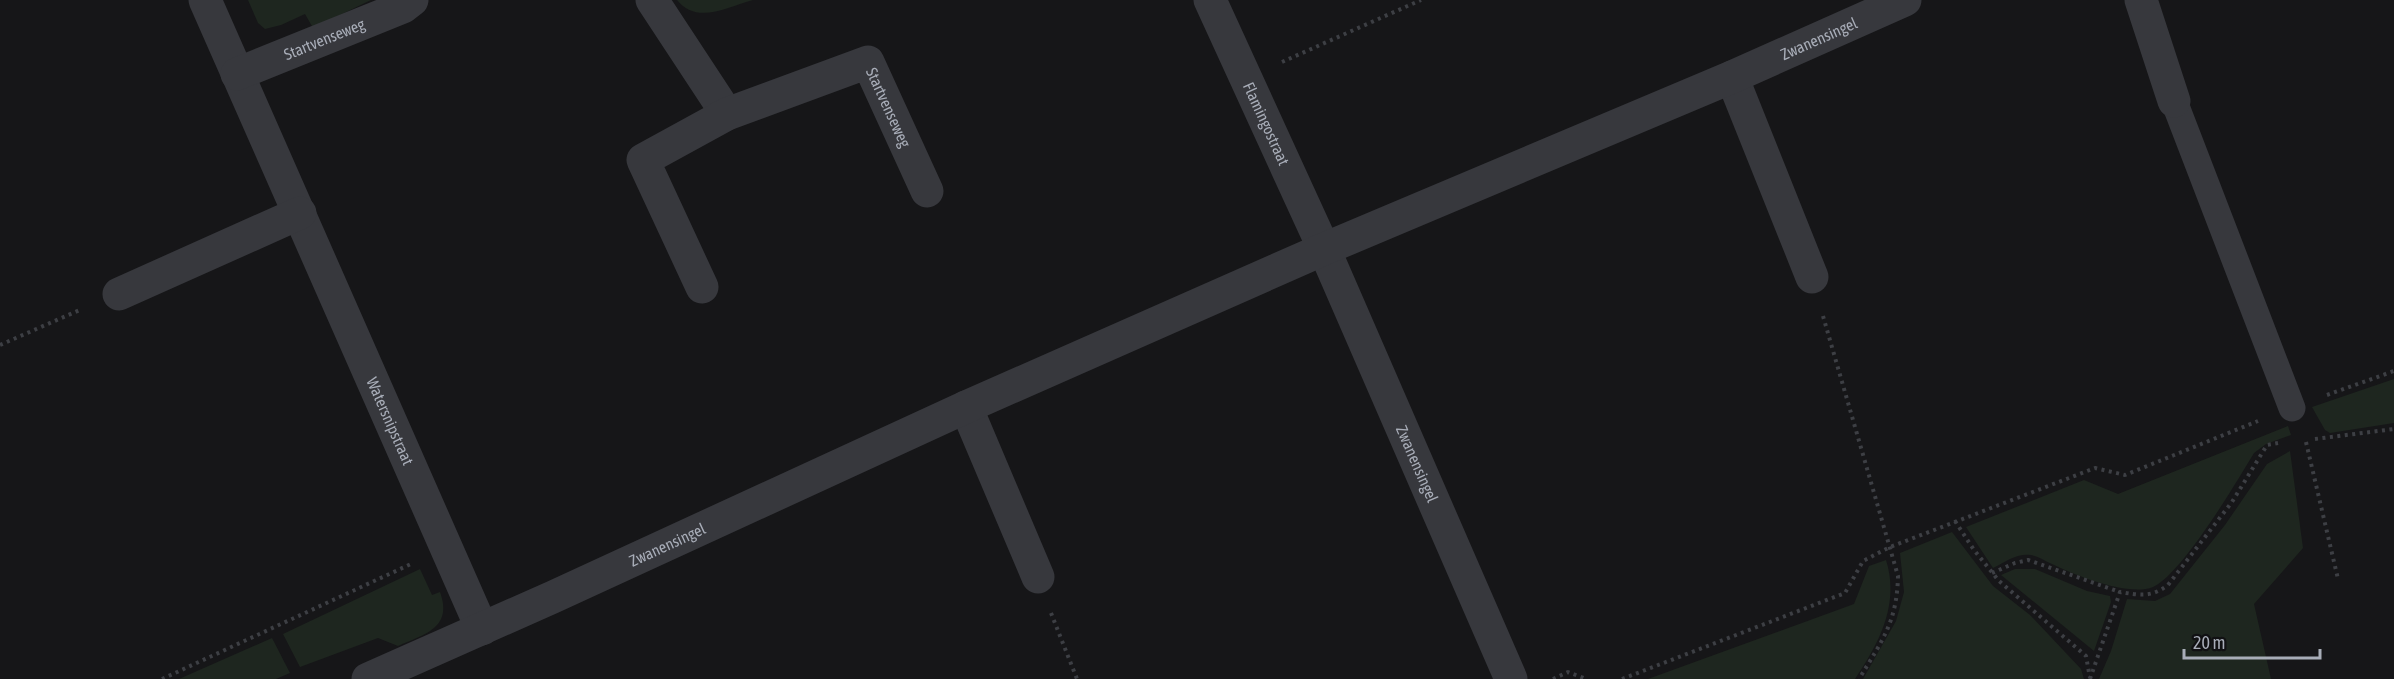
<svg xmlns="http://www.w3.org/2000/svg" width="2394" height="679" viewBox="0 0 2394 679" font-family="'Asap Condensed',sans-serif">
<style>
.green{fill:#1e261f}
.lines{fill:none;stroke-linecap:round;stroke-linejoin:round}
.path{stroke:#3d3f44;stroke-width:4;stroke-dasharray:3 4.5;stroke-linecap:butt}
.pedestrian{stroke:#37383d;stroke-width:27}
.minor{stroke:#37383d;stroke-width:33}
.labels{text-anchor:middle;stroke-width:4.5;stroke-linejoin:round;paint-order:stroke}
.street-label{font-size:16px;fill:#a8adb8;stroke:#111113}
</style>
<rect width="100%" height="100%" fill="#161618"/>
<!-- green -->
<g class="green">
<path d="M 248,0 L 371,0 L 313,28 L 305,14 L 281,25 L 265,29 L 258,23 Z"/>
<path d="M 677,0 L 753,0 C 727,7 697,25 677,0 Z"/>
<path d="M 2394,379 L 2394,423 L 2330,433 L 2325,430 L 2312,407 Z"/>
<path d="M 2288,426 L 2291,435 L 2266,444 L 2254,453 C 2236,483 2182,574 2153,587 C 2128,597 2075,575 2052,564 C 2045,561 2038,556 2031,555 C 2017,553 2005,562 1993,568 L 1966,527 L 2084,480 L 2118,494 Z"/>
<path d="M 2290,451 L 2303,548 L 2254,604 L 2271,679 L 2099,679 L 2111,651 L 2127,599 L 2155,601 L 2170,594 L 2225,525 L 2267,464 Z"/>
<path d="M 1952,532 L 1993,586 L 2030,615 L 2081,669 L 2084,679 L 1863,679 L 1896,621 L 1904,592 L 1900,553 Z"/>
<path d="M 1886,560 C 1900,604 1879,643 1855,679 L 1648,679 L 1854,604 L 1869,566 Z"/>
<path d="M 420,569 L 432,595 L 440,592 C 453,628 425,634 398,646 L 378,638 L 300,667 L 283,634 Z"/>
<path d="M 2015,569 L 2035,569 L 2087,591 L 2110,596 L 2111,602 L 2094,651 L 2001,575 Z"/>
<path d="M 272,638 L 290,673 L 276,679 L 179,679 Z"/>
</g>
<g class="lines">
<!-- path -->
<g class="path">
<path d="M 1282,62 L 1421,0"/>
<path d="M 1823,316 L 1898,576 C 1897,622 1882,641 1859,679"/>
<path d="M 0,345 L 82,309"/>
<path d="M 2327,395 L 2394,371"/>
<path d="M 2315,439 L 2394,429"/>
<path d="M 2306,442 L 2338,579"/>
<path d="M 1955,521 L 1974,550 L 1999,581 L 2086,656 L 2090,678"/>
<path d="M 1992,573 L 2015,563 L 2028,560 L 2120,592"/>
<path d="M 1051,613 L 1077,679"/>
<path d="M 162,679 L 411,564"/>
<path d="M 1553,679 L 1568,672 L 1586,679"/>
<path d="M 1622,679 L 1845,593 L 1863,561 L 1890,547 L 2095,468 L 2125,475 L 2258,421"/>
<path d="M 2090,679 L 2120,592 C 2139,595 2151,598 2168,585 L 2232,502 L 2267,445 L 2278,443"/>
</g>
<!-- pedestrian -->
<path class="pedestrian" d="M 2174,101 L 2292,408"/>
<!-- minor -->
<g class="minor">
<path id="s1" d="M 205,0 L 482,629"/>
<path d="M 652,0 L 727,114"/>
<path id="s2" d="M 1210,0 L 1324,249 L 1511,679"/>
<path d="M 2141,0 L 2174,101"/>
<path id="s3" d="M 237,74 L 403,7 L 412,0"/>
<path d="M 1732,77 L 1812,277"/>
<path id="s4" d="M 702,287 L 643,160 L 727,114 L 868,62 L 927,191"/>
<path d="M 119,294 L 300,213"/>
<path d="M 966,407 L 1038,577"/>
<path id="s5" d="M 368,679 L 553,597 L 966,407 L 1324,249 L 1732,77 L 1905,0"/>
</g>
</g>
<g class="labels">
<!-- street labels -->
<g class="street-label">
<text dy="6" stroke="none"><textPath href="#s3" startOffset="94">Startvenseweg</textPath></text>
<text dy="6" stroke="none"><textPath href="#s5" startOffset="1586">Zwanensingel</textPath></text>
<text dy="6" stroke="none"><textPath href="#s4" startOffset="436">Startvenseweg</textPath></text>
<text dy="6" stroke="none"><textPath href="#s2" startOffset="136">Flamingostraat</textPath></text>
<text dy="6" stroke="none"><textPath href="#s1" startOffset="460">Watersnipstraat</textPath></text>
<text dy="6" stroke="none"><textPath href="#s2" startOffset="508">Zwanensingel</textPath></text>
<text dy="6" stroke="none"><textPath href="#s5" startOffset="328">Zwanensingel</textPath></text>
</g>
</g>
<!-- scale -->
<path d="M2184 649v9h136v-9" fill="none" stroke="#a8adb8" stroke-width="3"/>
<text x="2193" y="649" font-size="18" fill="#a8adb8" stroke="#111113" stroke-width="4.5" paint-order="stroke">20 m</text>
</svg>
